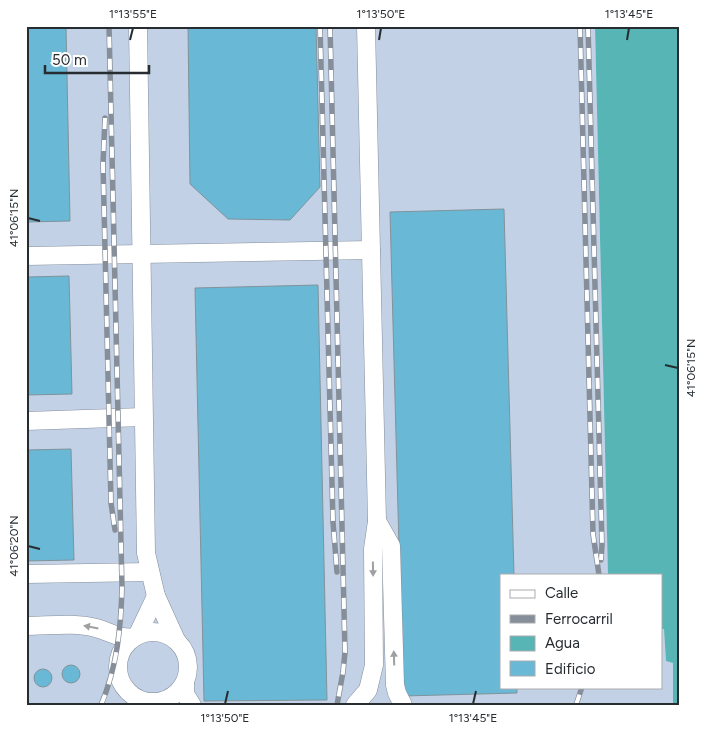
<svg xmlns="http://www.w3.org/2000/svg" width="705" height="731" viewBox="0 0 705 731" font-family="Figtree,sans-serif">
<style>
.built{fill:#c2d1e5}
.water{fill:#57b5b5}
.building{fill:#69b8d6;stroke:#80939a}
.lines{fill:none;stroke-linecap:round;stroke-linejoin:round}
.minor-casing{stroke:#848f9d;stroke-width:19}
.minor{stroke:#fff;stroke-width:18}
.rail-casing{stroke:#868e99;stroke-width:5.5}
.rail{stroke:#fff;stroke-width:4;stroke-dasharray:11;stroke-linecap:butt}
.oneway{fill:#9ea0a2}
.ticks{fill:none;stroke:#272c31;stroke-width:2}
.neatline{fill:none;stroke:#272c31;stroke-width:2}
.ticks-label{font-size:12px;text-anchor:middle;fill:#272c31}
</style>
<rect width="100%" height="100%" fill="#d4dfee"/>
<!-- built -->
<path class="built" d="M 26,26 L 595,26 L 608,575 L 501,575 L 501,687 L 661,687 L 661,629 L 664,629 L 666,661 L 673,663 L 673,705 L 26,705 Z"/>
<!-- water -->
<path class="water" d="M 595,26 L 679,26 L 679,705 L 673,705 L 673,663 L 666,661 L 664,629 L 661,629 L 661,575 L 608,575 Z"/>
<!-- building -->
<g class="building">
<path d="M 26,26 L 66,26 L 70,221 L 26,222 Z"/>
<path d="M 188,26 L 316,26 L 320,187 L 290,220 L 228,219 L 190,184 Z"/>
<path d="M 504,209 L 514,575 L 501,575 L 501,687 L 517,687 L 517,693 L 403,696 L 390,212 Z"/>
<path d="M 69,276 L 72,394 L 26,395 L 26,277 Z"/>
<path d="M 318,285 L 327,700 L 204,701 L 195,288 Z"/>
<path d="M 71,449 L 74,560 L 26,561 L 26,450 Z"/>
<circle cx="71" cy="674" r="9"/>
<circle cx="43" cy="678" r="9"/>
</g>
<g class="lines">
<!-- minor casing -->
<g class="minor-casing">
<g id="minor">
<path d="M 138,26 L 146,553 L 156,596"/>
<path d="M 26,256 L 371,250"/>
<path d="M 26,421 L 143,417"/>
<path d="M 377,521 L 391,546 L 395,685 L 397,693 L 403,705"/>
<path d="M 26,574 L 150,572"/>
<path d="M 26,626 C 49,626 74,622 96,628 C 111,632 122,641 137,636 L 156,596 L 176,640"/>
<circle cx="153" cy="667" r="35"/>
<path d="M 185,683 L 185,694 L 192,705"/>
<path d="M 355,705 L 368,690 L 374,665 L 373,549 L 377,521 L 366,26"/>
</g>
</g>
<!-- minor -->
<use href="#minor" class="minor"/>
<!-- rail casing -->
<g class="rail-casing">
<g id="rail">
<path d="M 320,26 L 333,522 L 337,572"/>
<path d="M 330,26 L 345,652 L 343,672 L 337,705"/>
<path d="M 580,26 L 593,534 L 599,575"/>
<path d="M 588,26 L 602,545 L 601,560"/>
<path d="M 105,118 L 103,164 L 109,418 L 111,503 L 115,530"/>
<path d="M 101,705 C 117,667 121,628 122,587 L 109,26"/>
<path d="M 576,705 L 582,687"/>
</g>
</g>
<!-- rail -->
<use href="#rail" class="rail"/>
</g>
<!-- one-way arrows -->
<defs><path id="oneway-solid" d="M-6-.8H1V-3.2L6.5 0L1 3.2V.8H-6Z" transform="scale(1.25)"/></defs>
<g class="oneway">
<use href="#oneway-solid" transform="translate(373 569) rotate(89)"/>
<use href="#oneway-solid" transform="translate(91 627) rotate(-169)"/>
<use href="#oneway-solid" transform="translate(394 658) rotate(-92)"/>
</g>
<!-- ticks -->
<path class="ticks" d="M 130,40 L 133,28M 379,40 L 381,28M 627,40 L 629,28M 28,218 L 40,221M 665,365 L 678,368M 28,546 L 40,549M 225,704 L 228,691M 473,704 L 476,691"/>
<!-- border -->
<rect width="705" height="731" fill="none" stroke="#ffffff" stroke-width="55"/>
<!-- legend -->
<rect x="500" y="574" width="162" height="115" fill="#ffffff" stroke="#a9abad"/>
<rect x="510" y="590" width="25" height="8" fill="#ffffff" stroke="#a9abad"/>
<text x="545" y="598" font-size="15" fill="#272c31">Calle</text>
<rect x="510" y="615" width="25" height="8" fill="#868e99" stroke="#a9abad"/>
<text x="545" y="624" font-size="15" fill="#272c31">Ferrocarril</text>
<rect x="510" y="636" width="25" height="15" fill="#57b5b5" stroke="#a9abad"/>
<text x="545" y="648" font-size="15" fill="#272c31">Agua</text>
<rect x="510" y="661" width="25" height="15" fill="#69b8d6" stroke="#a9abad"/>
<text x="545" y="674" font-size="15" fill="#272c31">Edificio</text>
<!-- scale -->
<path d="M45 65v8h104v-8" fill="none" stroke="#272c31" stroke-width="2.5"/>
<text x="52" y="65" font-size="15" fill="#272c31" stroke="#ffffff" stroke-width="4" paint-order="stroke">50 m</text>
<rect x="28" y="28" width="650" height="676" class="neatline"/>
<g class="ticks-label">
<text x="133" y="18">1°13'55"E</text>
<text x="381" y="18">1°13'50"E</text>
<text x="629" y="18">1°13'45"E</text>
<text transform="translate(14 218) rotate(-90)" y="4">41°06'15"N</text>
<text transform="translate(691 368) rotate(-90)" y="4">41°06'15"N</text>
<text transform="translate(14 546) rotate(-90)" y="4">41°06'20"N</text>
<text x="225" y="722">1°13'50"E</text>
<text x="473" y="722">1°13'45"E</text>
</g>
</svg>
